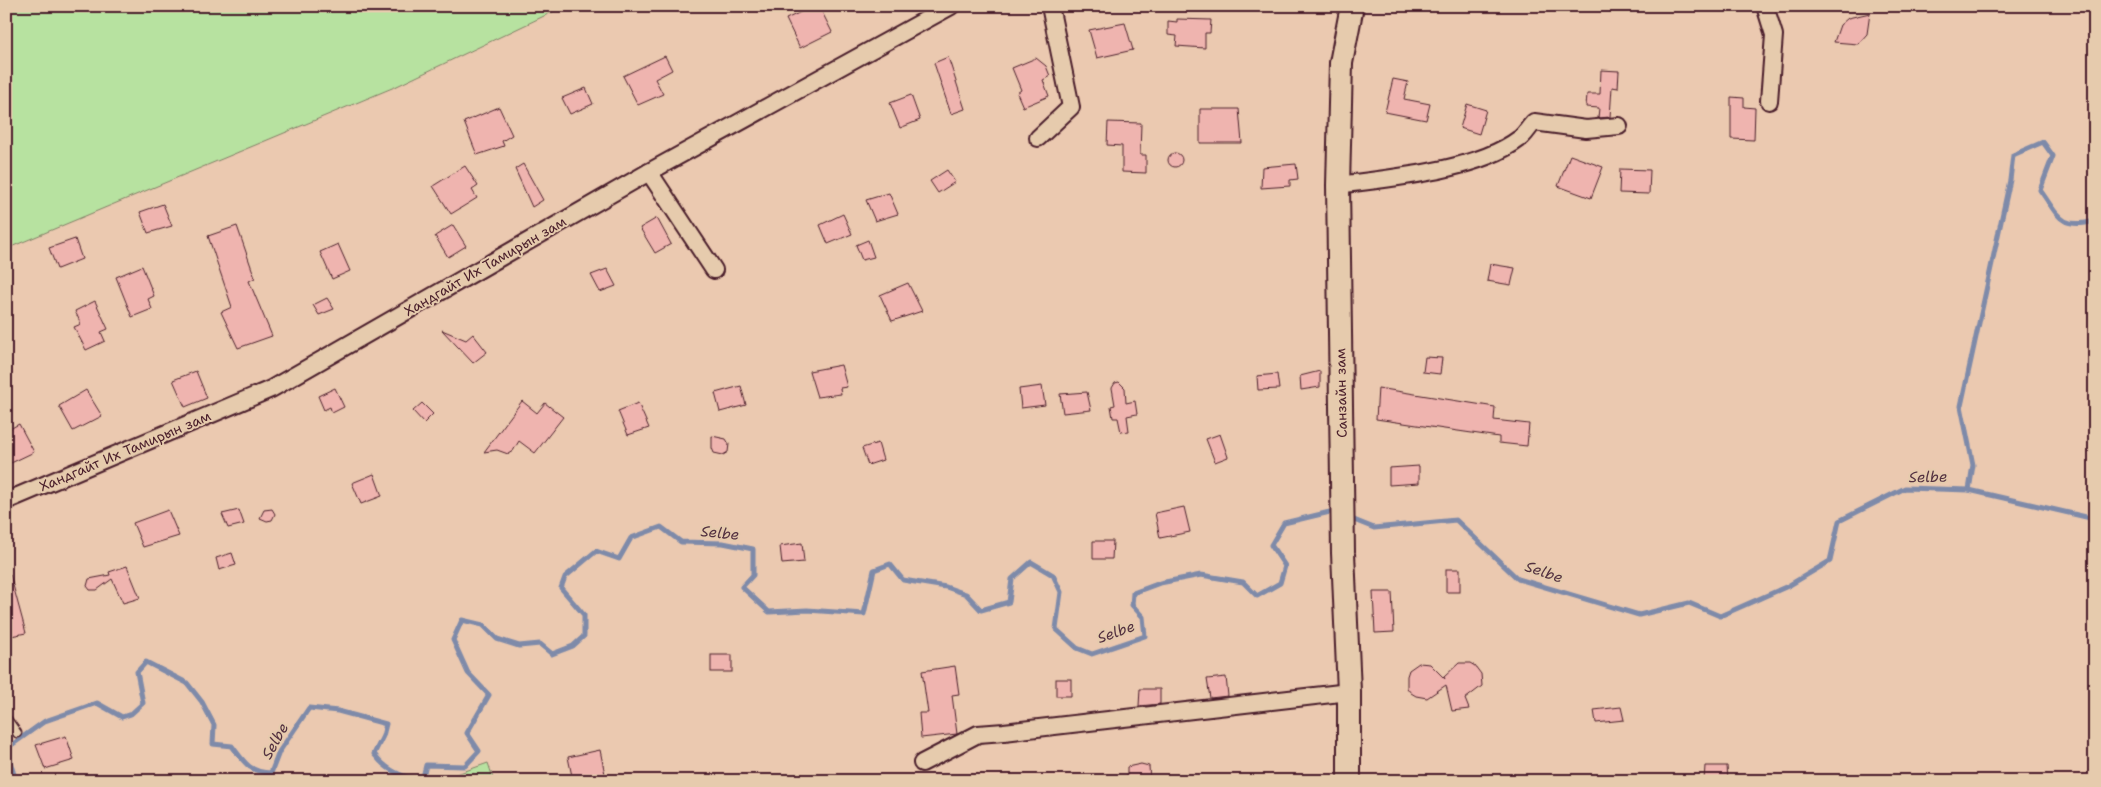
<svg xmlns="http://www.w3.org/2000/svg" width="2101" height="787" viewBox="0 0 2101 787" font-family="'Shantell Sans',sans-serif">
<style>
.green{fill:#b7e2a0;stroke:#808066}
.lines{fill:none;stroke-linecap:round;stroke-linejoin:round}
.stream{stroke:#7e8aa9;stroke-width:5}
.building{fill:#efb4af;stroke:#4a1f2b}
.service-casing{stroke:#4a1f2b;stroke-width:11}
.minor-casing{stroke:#4a1f2b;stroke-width:20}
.secondary-casing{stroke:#4a1f2b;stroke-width:26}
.service{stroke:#e6cbad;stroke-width:8}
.minor{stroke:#e6cbad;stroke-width:16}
.secondary{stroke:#e6cbad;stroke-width:22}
.labels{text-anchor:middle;stroke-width:4;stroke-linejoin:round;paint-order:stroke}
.street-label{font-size:14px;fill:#4a1f2b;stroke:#e6cbad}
.water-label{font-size:15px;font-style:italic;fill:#533140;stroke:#e6cbad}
</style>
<rect width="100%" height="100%" fill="#ebc9b0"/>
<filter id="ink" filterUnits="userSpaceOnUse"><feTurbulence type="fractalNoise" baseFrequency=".02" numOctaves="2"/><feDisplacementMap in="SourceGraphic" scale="10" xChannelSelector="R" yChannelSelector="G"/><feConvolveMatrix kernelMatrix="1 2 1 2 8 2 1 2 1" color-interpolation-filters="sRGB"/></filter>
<g filter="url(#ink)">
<!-- green -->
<g class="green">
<path d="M 6,6 L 565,6 L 397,86 L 6,249 Z"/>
<path d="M 488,763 L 494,781 L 437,781 Z"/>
</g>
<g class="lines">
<!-- stream -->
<g class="stream">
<path d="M 1969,490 L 1973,465 L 1961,406 L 2010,180 L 2013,155 L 2043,142 L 2053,156 L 2040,190 C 2059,216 2060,230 2095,221"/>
<path d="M 1349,518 L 1374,528 L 1456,520 L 1518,579 L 1639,615 L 1689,603 L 1720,616 L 1788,586 L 1830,561 L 1839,521 L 1905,488 L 1969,490 L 2095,519"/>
<path d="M 16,781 L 6,749 L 45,721 L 97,703 L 122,717 L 131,714 L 143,703 L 137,672 L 146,662 L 187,683 L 202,702 L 214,725 L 213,744 L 232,746 C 245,763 249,772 271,773 L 279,752 L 309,708 L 338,711 L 386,724 L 383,736 L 374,754 C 386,770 400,776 420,781"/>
<path d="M 422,781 L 426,765 L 465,766 L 479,751 L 467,733 L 489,695 L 468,673 L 453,640 L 462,620 L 483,625 L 497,639 L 519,646 L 540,644 L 552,654 L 573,646 L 584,636 L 584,615 L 561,588 L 565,577 L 596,551 L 619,559 L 631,538 L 661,527 L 681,542 L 723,543 L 753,549 L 753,575 L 742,587 L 769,612 L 807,610 L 864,614 L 874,570 L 890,564 L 903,580 L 946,587 L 966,594 L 981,610 L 1009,602 L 1012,579 L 1031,562 L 1053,575 L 1061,592 L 1056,629 L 1077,648 L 1092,654 L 1145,636 L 1143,617 L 1132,605 L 1133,593 L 1160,583 L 1201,575 L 1243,582 L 1257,596 L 1280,583 L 1285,566 L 1271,545 L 1284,523 L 1334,511 L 1337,513"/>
</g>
</g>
<!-- building -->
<g class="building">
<path d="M 801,6 L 819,6 L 832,32 L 800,48 L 786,19 L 803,11 Z"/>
<path d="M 1870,13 L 1867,34 L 1858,44 L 1834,42 L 1840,25 L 1848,18 Z"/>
<path d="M 1177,19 L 1211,20 L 1210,33 L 1205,33 L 1205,48 L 1176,46 L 1177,36 L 1168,35 L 1168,21 L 1177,22 Z"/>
<path d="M 1125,23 L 1133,50 L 1097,58 L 1089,30 Z"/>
<path d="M 665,56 L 672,70 L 655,79 L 663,94 L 638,105 L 623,76 Z"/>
<path d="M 948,57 L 965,109 L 951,114 L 934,63 Z"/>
<path d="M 1036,58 L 1046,66 L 1050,76 L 1043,80 L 1049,96 L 1023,107 L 1017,93 L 1021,90 L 1012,68 Z"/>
<path d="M 1601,70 L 1619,71 L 1618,88 L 1612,87 L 1610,117 L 1598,118 L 1599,108 L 1586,107 L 1587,94 L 1600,94 Z"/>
<path d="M 1393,79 L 1408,82 L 1404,99 L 1430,104 L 1426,120 L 1385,112 Z"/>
<path d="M 586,88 L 593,104 L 570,114 L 562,98 Z"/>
<path d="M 911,95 L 920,120 L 900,128 L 890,103 Z"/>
<path d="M 1731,97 L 1744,98 L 1744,107 L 1755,108 L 1754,140 L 1731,139 Z"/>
<path d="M 1467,104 L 1486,110 L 1479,134 L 1460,128 Z"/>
<path d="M 499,107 L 512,135 L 502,141 L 504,146 L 477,155 L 464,122 Z"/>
<path d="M 1200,109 L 1239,109 L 1242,143 L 1200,143 Z"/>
<path d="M 1108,122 L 1141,123 L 1140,155 L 1146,155 L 1146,173 L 1122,172 L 1122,146 L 1107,145 Z"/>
<circle cx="1175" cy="160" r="7"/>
<path d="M 1570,155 L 1603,167 L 1591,198 L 1558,186 Z"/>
<path d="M 523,164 L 543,200 L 532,207 L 515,169 Z"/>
<path d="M 1296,164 L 1298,179 L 1290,180 L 1290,186 L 1261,188 L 1262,167 Z"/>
<path d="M 465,166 L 478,186 L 472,190 L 477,198 L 451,214 L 433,186 Z"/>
<path d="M 1620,169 L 1650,170 L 1649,194 L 1619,193 Z"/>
<path d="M 947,170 L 955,182 L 938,193 L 930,181 Z"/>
<path d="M 889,193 L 898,214 L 875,221 L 866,200 Z"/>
<path d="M 163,204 L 172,226 L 148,233 L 140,212 Z"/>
<path d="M 843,214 L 852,234 L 828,244 L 820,225 Z"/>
<path d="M 657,218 L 671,244 L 655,253 L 640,228 Z"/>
<path d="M 453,225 L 466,246 L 448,257 L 435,236 Z"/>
<path d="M 237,226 L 255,278 L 249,281 L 272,336 L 238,348 L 221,312 L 232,307 L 208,236 Z"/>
<path d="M 75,239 L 82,259 L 57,269 L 49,248 Z"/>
<path d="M 868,240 L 874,257 L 862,260 L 856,245 Z"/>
<path d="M 338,244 L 350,271 L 332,279 L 320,252 Z"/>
<path d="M 1490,264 L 1515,268 L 1511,285 L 1487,281 Z"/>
<path d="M 142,266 L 154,296 L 148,299 L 152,309 L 132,317 L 116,277 Z"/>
<path d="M 607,269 L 616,286 L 600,292 L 591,275 Z"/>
<path d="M 908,283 L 922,311 L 892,321 L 880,295 Z"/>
<path d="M 327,298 L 334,309 L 319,315 L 313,305 Z"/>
<path d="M 95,301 L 108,329 L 101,332 L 105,341 L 86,350 L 74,327 L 81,324 L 75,311 Z"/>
<path d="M 442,330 L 466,340 L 473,334 L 487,352 L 473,363 Z"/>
<path d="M 1425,357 L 1442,358 L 1440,374 L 1423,372 Z"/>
<path d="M 841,365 L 847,387 L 840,388 L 841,394 L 817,397 L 809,371 Z"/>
<path d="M 196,371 L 207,398 L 185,407 L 173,380 Z"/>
<path d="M 1320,371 L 1320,387 L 1301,390 L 1300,376 Z"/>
<path d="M 1277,374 L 1279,389 L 1258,390 L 1257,376 Z"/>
<path d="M 1119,382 L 1125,388 L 1126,403 L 1135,401 L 1137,414 L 1127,416 L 1129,431 L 1121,432 L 1118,418 L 1113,418 L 1111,406 L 1115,405 L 1112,388 L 1115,383 Z"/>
<path d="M 741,386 L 746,405 L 720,412 L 715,393 Z"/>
<path d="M 1042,386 L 1045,405 L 1021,408 L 1019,389 Z"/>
<path d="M 335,388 L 344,407 L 332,413 L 330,407 L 324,410 L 318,396 Z"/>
<path d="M 1378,388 L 1495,407 L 1494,420 L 1529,424 L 1527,446 L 1499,443 L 1499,437 L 1376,419 Z"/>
<path d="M 86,390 L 102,416 L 73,431 L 59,406 Z"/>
<path d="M 1087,392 L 1091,410 L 1063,413 L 1060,394 Z"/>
<path d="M 522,401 L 537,413 L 545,403 L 563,417 L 535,453 L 519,441 L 513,451 L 508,454 L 497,450 L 484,452 Z"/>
<path d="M 422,403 L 433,414 L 424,423 L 413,411 Z"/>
<path d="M 638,403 L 649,428 L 628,435 L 618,411 Z"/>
<path d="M 19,424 L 34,452 L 11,463 L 6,454 L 6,431 Z"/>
<path d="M 1220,434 L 1228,457 L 1215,462 L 1206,439 Z"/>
<path d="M 712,436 L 726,439 L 729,444 L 728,452 L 723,455 L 714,453 L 712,448 Z"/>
<path d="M 878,443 L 883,460 L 868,465 L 862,448 Z"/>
<path d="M 1419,466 L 1419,483 L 1389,485 L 1389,468 Z"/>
<path d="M 374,474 L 382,496 L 361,504 L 352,483 Z"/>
<path d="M 1184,507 L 1190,532 L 1160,538 L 1155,513 Z"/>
<path d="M 272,509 L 275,514 L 272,520 L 267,521 L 260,518 L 264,510 Z"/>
<path d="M 168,510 L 179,536 L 143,547 L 133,523 Z"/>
<path d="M 239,510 L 244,524 L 228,528 L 222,514 Z"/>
<path d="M 1093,541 L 1113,541 L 1112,559 L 1093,559 Z"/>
<path d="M 802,543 L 804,562 L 782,564 L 780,546 Z"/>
<path d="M 232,553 L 236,565 L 219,570 L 216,558 Z"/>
<path d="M 127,566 L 140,598 L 123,603 L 112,579 L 97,590 L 90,590 L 87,586 L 89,579 L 110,575 L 109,572 Z"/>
<rect x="1446" y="569" width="14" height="23"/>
<path d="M 10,574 L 26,633 L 6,637 L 6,575 Z"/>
<path d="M 1373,592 L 1392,592 L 1394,632 L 1375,633 Z"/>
<rect x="711" y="655" width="21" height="17"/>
<path d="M 1419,663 L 1430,664 L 1445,679 L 1444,677 L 1459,663 L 1470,663 L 1475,666 L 1481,674 L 1482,686 L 1465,699 L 1469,709 L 1452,711 L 1446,685 L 1427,698 L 1416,696 L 1411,693 L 1407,688 L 1407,676 L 1409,670 Z"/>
<path d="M 955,666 L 959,694 L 952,695 L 957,734 L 921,738 L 919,713 L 928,713 L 922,671 Z"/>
<path d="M 1226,677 L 1228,696 L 1210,698 L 1207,679 Z"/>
<rect x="1056" y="679" width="15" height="17"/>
<path d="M 1140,689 L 1160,689 L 1160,704 L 1139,706 Z"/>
<path d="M 1621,707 L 1624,720 L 1596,723 L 1594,710 Z"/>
<path d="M 66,736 L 74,760 L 45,769 L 36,745 Z"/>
<path d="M 600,750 L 605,774 L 595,777 L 596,781 L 573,781 L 568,757 Z"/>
<path d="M 1141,764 L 1149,766 L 1150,781 L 1127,781 L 1127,767 Z"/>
<path d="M 1705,766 L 1727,766 L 1728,781 L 1704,781 Z"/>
</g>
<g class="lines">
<!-- service casing -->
<g class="service-casing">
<path id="service" d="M 6,718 L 17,733"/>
</g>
<!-- minor casing -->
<g class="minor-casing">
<g id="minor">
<path d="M 1765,6 L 1774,35 L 1769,101"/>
<path d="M 1038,138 L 1071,107 L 1050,6"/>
<path d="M 649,172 L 714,270"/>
<path d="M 1338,185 C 1390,178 1477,171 1519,139 C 1525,135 1529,127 1534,122 L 1586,129 L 1619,126"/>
<path d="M 6,501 L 271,389 L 649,172 L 951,6"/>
<path d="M 922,763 L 978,734 L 1004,732 L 1349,692"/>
</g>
</g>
<!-- secondary casing -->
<g class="secondary-casing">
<path id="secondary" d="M 1349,781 L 1349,692 L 1343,553 L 1338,185 L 1341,63 L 1352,6"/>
</g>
<!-- service -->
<use href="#service" class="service"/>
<!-- minor -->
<use href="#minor" class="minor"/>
<!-- secondary -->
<use href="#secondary" class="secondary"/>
</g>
</g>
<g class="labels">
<!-- street labels -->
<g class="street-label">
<text transform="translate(485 266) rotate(-30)" y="5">Хандгайт Их Тамирын зам</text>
<text transform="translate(1341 393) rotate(-91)" y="5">Санзайн зам</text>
<text transform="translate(125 451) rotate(-23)" y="5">Хандгайт Их Тамирын зам</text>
</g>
<!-- water labels -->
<g class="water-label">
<text transform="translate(1928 477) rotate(-1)" y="5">Selbe</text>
<text transform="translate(720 533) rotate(6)" y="5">Selbe</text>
<text transform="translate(1544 572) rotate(19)" y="5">Selbe</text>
<text transform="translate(1116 632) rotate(-20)" y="5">Selbe</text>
<text transform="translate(275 741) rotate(-61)" y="5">Selbe</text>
</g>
</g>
<!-- margin -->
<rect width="2101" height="787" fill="none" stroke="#e6cbad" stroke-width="25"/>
<rect x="12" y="12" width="2076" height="762" fill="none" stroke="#4a1f2b" stroke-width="2" filter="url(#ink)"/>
</svg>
